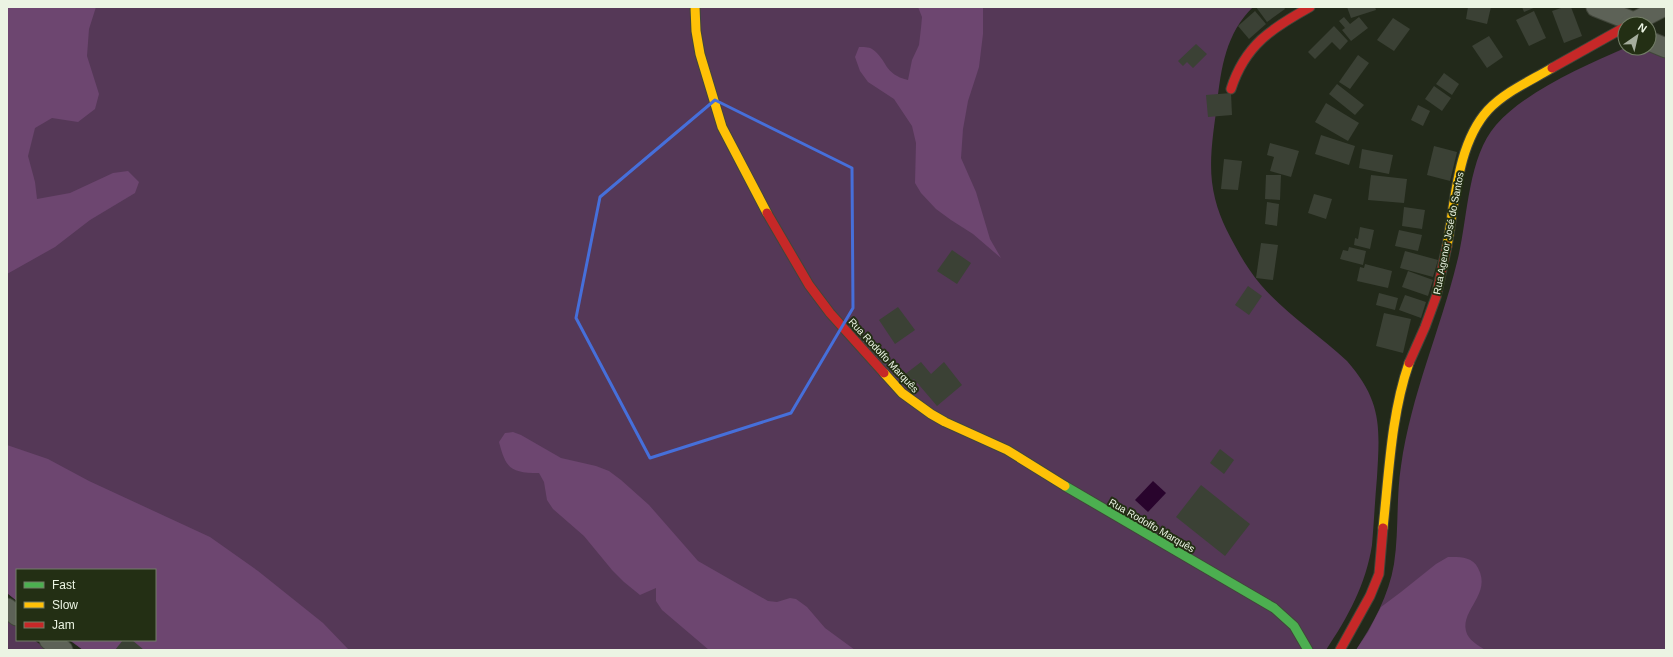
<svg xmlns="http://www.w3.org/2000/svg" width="1673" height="657" viewBox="0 0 1673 657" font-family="Helvetica,sans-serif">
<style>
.green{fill:#553857}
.forest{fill:#6d4670}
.water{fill:#29042d}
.building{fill:#3b4135}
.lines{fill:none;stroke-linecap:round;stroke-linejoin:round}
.street-casing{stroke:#41463a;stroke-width:21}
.fast-casing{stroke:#41463a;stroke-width:11}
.slow-casing{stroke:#41463a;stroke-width:11}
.jam-casing{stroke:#41463a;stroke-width:11}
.street{stroke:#5d6257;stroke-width:19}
.fast{stroke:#4caf50;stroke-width:9}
.slow{stroke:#ffc107;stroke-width:9}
.jam{stroke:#c62828;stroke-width:9}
.marked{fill:none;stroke:#466fda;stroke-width:3;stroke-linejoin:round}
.labels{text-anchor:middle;stroke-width:4;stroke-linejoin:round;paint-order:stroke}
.street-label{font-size:10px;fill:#ebf4e3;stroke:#232f14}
</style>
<rect width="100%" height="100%" fill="#22291a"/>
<!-- green -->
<g class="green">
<path d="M 7,7 L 1253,7 C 1226,33 1221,68 1217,104 C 1214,129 1209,156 1212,182 C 1215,206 1223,224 1234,244 C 1242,259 1250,272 1261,285 C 1286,314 1319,335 1347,361 C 1382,401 1380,427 1377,477 C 1375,499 1374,522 1372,545 C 1366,584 1348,617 1326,650 L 83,650 L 69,640 L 155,640 L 155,570 L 17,570 L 17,601 L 7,593 Z"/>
<path d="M 1625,48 L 1645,48 L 1666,55 L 1666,650 L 1356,650 C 1373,624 1389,595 1394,564 C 1399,532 1396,498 1401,466 C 1411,395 1440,331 1457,262 C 1468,221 1467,158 1496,125 C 1526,91 1584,66 1625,48 Z"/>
<path d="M 7,618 L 17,627 L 17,640 L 34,640 L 48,650 L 7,650 Z"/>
</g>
<!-- forest -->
<g class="forest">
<path d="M 7,7 L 96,7 L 89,29 L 87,56 L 99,94 L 95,109 L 78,122 L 52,118 L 35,128 L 28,156 L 35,182 L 37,199 L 70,193 L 113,173 L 128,171 L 139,182 L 135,193 L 90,220 L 55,247 L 7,274 Z"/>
<path d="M 918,7 L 983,7 L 983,34 L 979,67 L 968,101 L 963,129 L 961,158 L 976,192 L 990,239 L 1001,258 L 973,234 L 951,220 L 936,209 L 921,193 L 915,183 L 916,143 L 912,126 L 894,99 L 868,82 L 860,71 L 855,57 L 859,47 C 863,47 869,47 872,49 C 888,60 883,74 908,80 L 912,60 L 919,45 L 921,28 L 922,17 Z"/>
<path d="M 513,432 L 521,435 L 561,458 L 596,466 L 609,471 L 621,480 L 649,505 L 698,561 L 768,601 L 777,602 L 790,598 L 796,599 L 807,607 L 825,628 L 855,650 L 709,650 L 662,610 L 656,601 L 656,588 L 640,595 L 624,582 L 612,570 L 584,536 L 553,509 L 547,500 L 544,482 L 539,473 C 511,473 506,469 499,442 L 505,433 Z"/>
<path d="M 7,445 L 48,459 L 89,481 L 210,537 L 258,571 L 323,623 L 349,650 L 83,650 L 70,640 L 155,640 L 155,570 L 17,570 L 17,601 L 7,593 Z"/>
<path d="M 1448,557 C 1459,557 1472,556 1478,568 C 1492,594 1461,609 1466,631 C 1468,640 1478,645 1485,650 L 1356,650 L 1368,632 L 1381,607 L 1401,592 L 1436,564 Z"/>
</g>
<!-- water -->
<path class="water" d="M 1153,481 L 1166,493 L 1148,512 L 1135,500 Z"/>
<!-- building -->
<g class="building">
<path d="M 1256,7 L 1284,7 L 1285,9 L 1267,22 Z"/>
<path d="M 1347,7 L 1375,7 L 1376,10 L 1351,18 Z"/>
<path d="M 1468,7 L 1491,7 L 1487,24 L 1466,19 Z"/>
<path d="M 1522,7 L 1536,7 L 1524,12 Z"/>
<path d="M 1564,7 L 1571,7 L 1582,36 L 1564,43 L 1552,11 Z"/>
<path d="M 1255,11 L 1266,24 L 1249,39 L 1238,26 Z"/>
<path d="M 1534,11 L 1546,38 L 1529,46 L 1516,20 Z"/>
<path d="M 1344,17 L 1350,24 L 1359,17 L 1368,28 L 1351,41 L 1342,30 L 1345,28 L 1339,21 Z"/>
<path d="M 1393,18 L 1410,29 L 1394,51 L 1377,40 Z"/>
<path d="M 1334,26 L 1348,41 L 1340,50 L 1332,42 L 1315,59 L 1308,52 Z"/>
<path d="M 1489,36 L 1503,57 L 1487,68 L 1472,46 Z"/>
<path d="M 1196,44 L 1207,54 L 1193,68 L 1187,62 L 1183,66 L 1178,61 Z"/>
<path d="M 1358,55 L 1369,63 L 1350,89 L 1339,82 Z"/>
<path d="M 1444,73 L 1459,84 L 1452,95 L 1436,84 Z"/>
<path d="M 1337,84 L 1364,105 L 1355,115 L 1329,94 Z"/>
<path d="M 1434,86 L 1451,98 L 1442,111 L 1425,99 Z"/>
<path d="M 1231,93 L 1232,115 L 1208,117 L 1206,95 Z"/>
<path d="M 1326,103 L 1359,123 L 1348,141 L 1315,122 Z"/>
<path d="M 1418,105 L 1430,111 L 1423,126 L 1411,120 Z"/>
<path d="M 1321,135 L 1355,146 L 1349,165 L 1315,154 Z"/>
<path d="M 1270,143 L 1299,151 L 1291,177 L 1270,171 L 1274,157 L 1267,155 Z"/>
<path d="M 1434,146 L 1457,152 L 1450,181 L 1427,175 Z"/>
<path d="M 1362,149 L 1393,155 L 1389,174 L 1359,168 Z"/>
<path d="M 1224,159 L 1242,161 L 1238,190 L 1221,189 Z"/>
<path d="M 1266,175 L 1281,175 L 1280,200 L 1265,199 Z"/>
<path d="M 1371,175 L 1407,179 L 1404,203 L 1368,200 Z"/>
<path d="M 1314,194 L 1332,199 L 1326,219 L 1308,213 Z"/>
<path d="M 1267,202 L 1279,204 L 1277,226 L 1265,224 Z"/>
<path d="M 1404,207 L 1425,210 L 1422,229 L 1402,226 Z"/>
<path d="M 1360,227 L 1374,230 L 1370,249 L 1354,245 L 1355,238 L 1358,239 Z"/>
<path d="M 1399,230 L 1422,235 L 1418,251 L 1395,246 Z"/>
<path d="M 1261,243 L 1278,245 L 1273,280 L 1256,278 Z"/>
<path d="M 1349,247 L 1366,251 L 1363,265 L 1340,259 L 1343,250 L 1348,251 Z"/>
<path d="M 952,250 L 971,263 L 957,284 L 937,271 Z"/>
<path d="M 1405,251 L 1438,260 L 1433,277 L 1400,268 Z"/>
<path d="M 1365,264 L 1392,271 L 1388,288 L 1357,281 L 1360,267 L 1364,268 Z"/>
<path d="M 1408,271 L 1433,280 L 1428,296 L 1402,287 Z"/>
<path d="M 1248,286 L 1262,296 L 1249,315 L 1235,305 Z"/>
<path d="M 1379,293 L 1398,298 L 1395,310 L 1376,305 Z"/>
<path d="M 1405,295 L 1426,302 L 1421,318 L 1399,310 Z"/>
<path d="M 898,307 L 915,330 L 895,344 L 879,320 Z"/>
<path d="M 1384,313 L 1411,319 L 1403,353 L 1376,346 Z"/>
<path d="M 921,362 L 931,374 L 944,362 L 962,385 L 937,406 L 914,379 L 910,382 L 904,375 Z"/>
<path d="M 1220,449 L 1234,460 L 1224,474 L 1210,463 Z"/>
<path d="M 1201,485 L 1250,524 L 1225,556 L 1176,517 Z"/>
<path d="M 123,640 L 132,640 L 144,650 L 115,650 Z"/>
</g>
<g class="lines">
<!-- street casing -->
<g class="street-casing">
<g id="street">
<path d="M 1596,7 L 1634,22 L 1635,24"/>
<path d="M 1630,24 L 1663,7"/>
<path d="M 1649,41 L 1666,48"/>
<path d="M 7,608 L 17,616"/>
<path d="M 49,640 L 63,650"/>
</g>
</g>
<!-- fast casing -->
<g class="fast-casing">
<path id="fast" d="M 1065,486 L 1274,608 L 1294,626 L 1308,650"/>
</g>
<!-- slow casing -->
<g class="slow-casing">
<g id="slow">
<path d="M 695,7 L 696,31 L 700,54 L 722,127 L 767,213"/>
<path d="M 1447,246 C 1455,203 1457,144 1488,110 C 1505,92 1530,81 1552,68"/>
<path d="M 884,373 L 902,393 L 931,414 L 945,422 L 1007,450 L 1065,486"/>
<path d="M 1383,528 C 1389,473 1391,415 1409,363"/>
</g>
</g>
<!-- jam casing -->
<g class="jam-casing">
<g id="jam">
<path d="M 1552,68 L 1625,27"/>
<path d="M 1231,89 C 1245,45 1272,28 1310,7"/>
<path d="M 767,213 L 809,285 L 830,313 L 884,373"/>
<path d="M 1409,363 L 1425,327 L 1436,297 L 1447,246"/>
<path d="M 1340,650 L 1370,596 L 1379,574 L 1383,528"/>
</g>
</g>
<!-- street -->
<use href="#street" class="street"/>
<!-- fast -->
<use href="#fast" class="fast"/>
<!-- slow -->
<use href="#slow" class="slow"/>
<!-- jam -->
<use href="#jam" class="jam"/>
</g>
<!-- marked area -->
<path class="marked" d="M 715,100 L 852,168 L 853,308 L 791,413 L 650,458 L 576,318 L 600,197 Z"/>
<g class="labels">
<!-- street labels -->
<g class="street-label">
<text transform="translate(1448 233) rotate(-79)" y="4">Rua Agenor José do Santos</text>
<text transform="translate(884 355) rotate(47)" y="4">Rua Rodolfo Marquês</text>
<text transform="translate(1152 525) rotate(30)" y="4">Rua Rodolfo Marquês</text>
</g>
</g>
<!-- border -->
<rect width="1673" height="657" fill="none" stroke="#ebf4e3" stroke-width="16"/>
<!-- legend -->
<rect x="16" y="569" width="140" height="72" fill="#232f14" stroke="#737e67"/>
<rect x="24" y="582" width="20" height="6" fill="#4caf50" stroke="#737e67"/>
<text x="52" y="589" font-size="12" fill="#ebf4e3">Fast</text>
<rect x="24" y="602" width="20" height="6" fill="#ffc107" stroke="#737e67"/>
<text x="52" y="609" font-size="12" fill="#ebf4e3">Slow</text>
<rect x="24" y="622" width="20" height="6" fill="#c62828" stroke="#737e67"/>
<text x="52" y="629" font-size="12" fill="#ebf4e3">Jam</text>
<!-- north arrow -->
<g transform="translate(1637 36) rotate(34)"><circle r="19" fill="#232f14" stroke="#737e67"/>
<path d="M0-3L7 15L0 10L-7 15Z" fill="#a5ad9d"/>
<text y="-6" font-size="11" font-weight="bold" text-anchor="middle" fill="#ebf4e3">N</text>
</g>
</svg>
